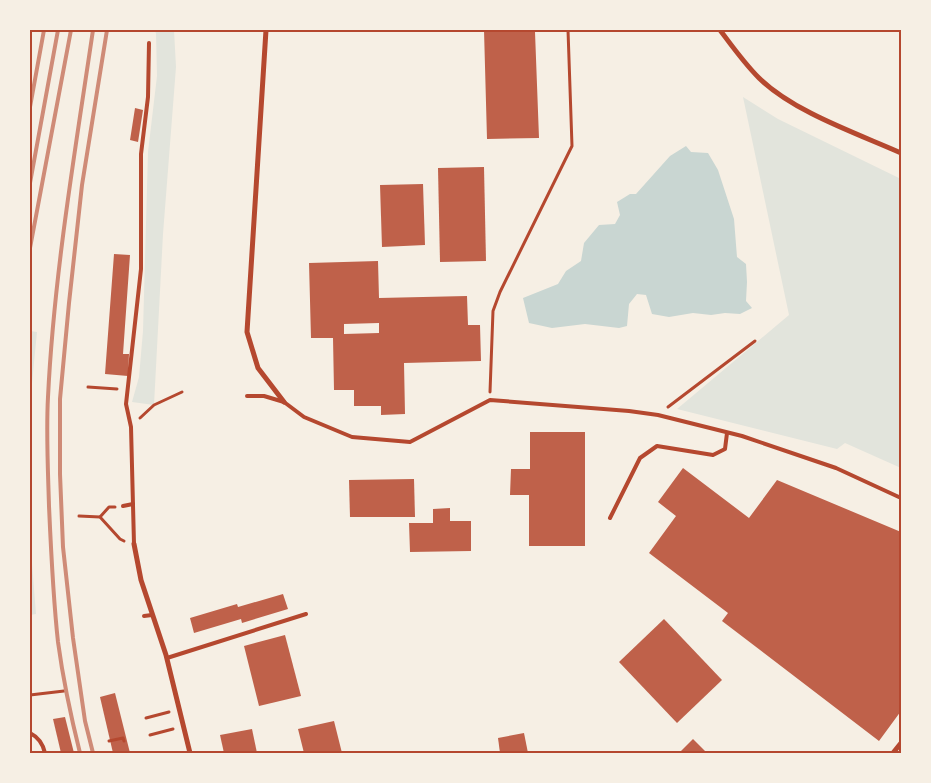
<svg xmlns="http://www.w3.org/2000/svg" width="931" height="783" viewBox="0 0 931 783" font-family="'Asap Condensed',sans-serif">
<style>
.green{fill:#e2e4dc}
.water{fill:#c9d6d2}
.building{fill:#bf614a;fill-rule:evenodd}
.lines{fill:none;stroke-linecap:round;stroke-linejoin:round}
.path{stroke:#b5482f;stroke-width:3}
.service{stroke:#b5482f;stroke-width:4}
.minor{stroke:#b5482f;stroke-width:5}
.rail{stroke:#cf8b77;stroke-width:4}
.neatline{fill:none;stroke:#b5482f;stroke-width:2}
</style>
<rect width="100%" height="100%" fill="#f6efe4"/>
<!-- green -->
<g class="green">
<path d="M 154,30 L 174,30 L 176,67 L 163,234 L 154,405 L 132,402 L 139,377 L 143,331 L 148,152 L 157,76 L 156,33 Z"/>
<path d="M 743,97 L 778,119 L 901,179 L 901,468 L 845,443 L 837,449 L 677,409 L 789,315 Z"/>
<path d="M 30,331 L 37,332 L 30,404 Z"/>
<path d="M 30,538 L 36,614 L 30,615 Z"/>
</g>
<!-- water -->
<path class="water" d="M 686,146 L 691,152 L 708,153 L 718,170 L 734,219 L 737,257 L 746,264 L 747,282 L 746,301 L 752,308 L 740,314 L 725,313 L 711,315 L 693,313 L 669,317 L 652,314 L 646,295 L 637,294 L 629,304 L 627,326 L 619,328 L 585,324 L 552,328 L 529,323 L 523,298 L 558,284 L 566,271 L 581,261 L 584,243 L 599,225 L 615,224 L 620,215 L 617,202 L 630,194 L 636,194 L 670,156 Z"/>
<!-- building -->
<g class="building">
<path d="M 484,30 L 543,30 L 543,32 L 535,32 L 539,138 L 487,139 Z"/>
<path d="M 135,108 L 143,110 L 138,142 L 130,140 Z"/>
<path d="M 484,167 L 486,261 L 440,262 L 438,168 Z"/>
<path d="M 423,184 L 425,245 L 382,247 L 380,185 Z"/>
<path d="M 114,254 L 130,255 L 123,354 L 129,354 L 128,376 L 105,374 Z"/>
<path d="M 378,261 L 379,298 L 467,296 L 468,325 L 480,325 L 481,361 L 404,363 L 405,414 L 381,415 L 381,406 L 354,406 L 354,390 L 334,390 L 333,338 L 311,338 L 309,263 ZM 379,323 L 379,333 L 344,334 L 344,324 Z"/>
<path d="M 530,432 L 585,432 L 585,546 L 529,546 L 529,495 L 510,495 L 511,469 L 530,469 Z"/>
<path d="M 683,468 L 749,518 L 777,480 L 901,532 L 901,711 L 879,741 L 722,621 L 728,613 L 649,553 L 676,516 L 658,502 Z"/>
<path d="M 414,479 L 415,517 L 350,517 L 349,480 Z"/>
<path d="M 450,508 L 450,521 L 471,521 L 471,551 L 410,552 L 409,523 L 433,523 L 433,509 Z"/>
<path d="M 283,594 L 288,609 L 242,623 L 241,619 L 194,633 L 190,618 L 237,604 L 238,607 Z"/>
<path d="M 664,619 L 722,680 L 677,723 L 619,662 Z"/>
<path d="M 285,635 L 301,696 L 259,706 L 244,646 Z"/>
<path d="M 115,693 L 130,753 L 113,753 L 100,697 Z"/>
<path d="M 65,717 L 74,753 L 61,753 L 53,719 Z"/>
<path d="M 334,721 L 342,753 L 304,753 L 298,729 Z"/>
<path d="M 252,729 L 257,753 L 224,753 L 220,735 Z"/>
<path d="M 524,733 L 528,753 L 500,753 L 498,738 Z"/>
<path d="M 693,739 L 707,753 L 679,753 Z"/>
</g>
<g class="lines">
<!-- path -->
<g class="path">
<path d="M 88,387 L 117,389"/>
<path d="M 490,392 L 493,311 L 500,292 L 572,146 L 568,30"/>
<path d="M 668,407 L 755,341"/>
<path d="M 140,418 L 154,405 L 182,392"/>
<path d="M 79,516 L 100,517 L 120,539 L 124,541"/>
<path d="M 100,517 L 109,507 L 115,507"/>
<path d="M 30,695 L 64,691"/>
<path d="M 146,718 L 169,712"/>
<path d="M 150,735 L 173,729"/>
<path d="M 109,741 L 123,738 L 124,741"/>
</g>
<!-- service -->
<g class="service">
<path d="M 247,396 L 264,396 L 284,402 L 304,417 L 352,437 L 410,442 L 490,400 L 629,411 L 658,415 L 742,436 L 836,468 L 901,498"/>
<path d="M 123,506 L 133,504"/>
<path d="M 610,518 L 640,458 L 657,446 L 713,455 L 725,449 L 727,433"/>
<path d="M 134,544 L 131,427 L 126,404 L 141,269 L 141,154 L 148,97 L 149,43"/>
<path d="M 144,616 L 152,615"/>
<path d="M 167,658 L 306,614"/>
<path d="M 30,733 C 38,737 43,744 45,753"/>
</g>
<!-- minor -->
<g class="minor">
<path d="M 266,30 L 247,332 L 258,368 L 284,402"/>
<path d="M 720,30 C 732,46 744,63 759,78 C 794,112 856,133 901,153"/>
<path d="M 134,544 L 141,580 L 166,655 L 190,753"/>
<path d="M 893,753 L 901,743"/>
</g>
<!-- rail -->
<g class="rail">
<path d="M 30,107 L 44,30"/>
<path d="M 30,183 L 58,30"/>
<path d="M 30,248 L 71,30"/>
<path d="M 80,753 C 71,717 63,679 58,642 C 53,597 51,551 49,506 C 48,470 46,433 48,397 C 54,274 75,152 93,30"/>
<path d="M 93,753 L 85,721 L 73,638 L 63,547 L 60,474 L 60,399 L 69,303 L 82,185 L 107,30"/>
</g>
</g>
<!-- border -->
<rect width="931" height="783" fill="none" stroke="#f6efe4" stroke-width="62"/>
<rect x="31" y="31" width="869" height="721" class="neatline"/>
</svg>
